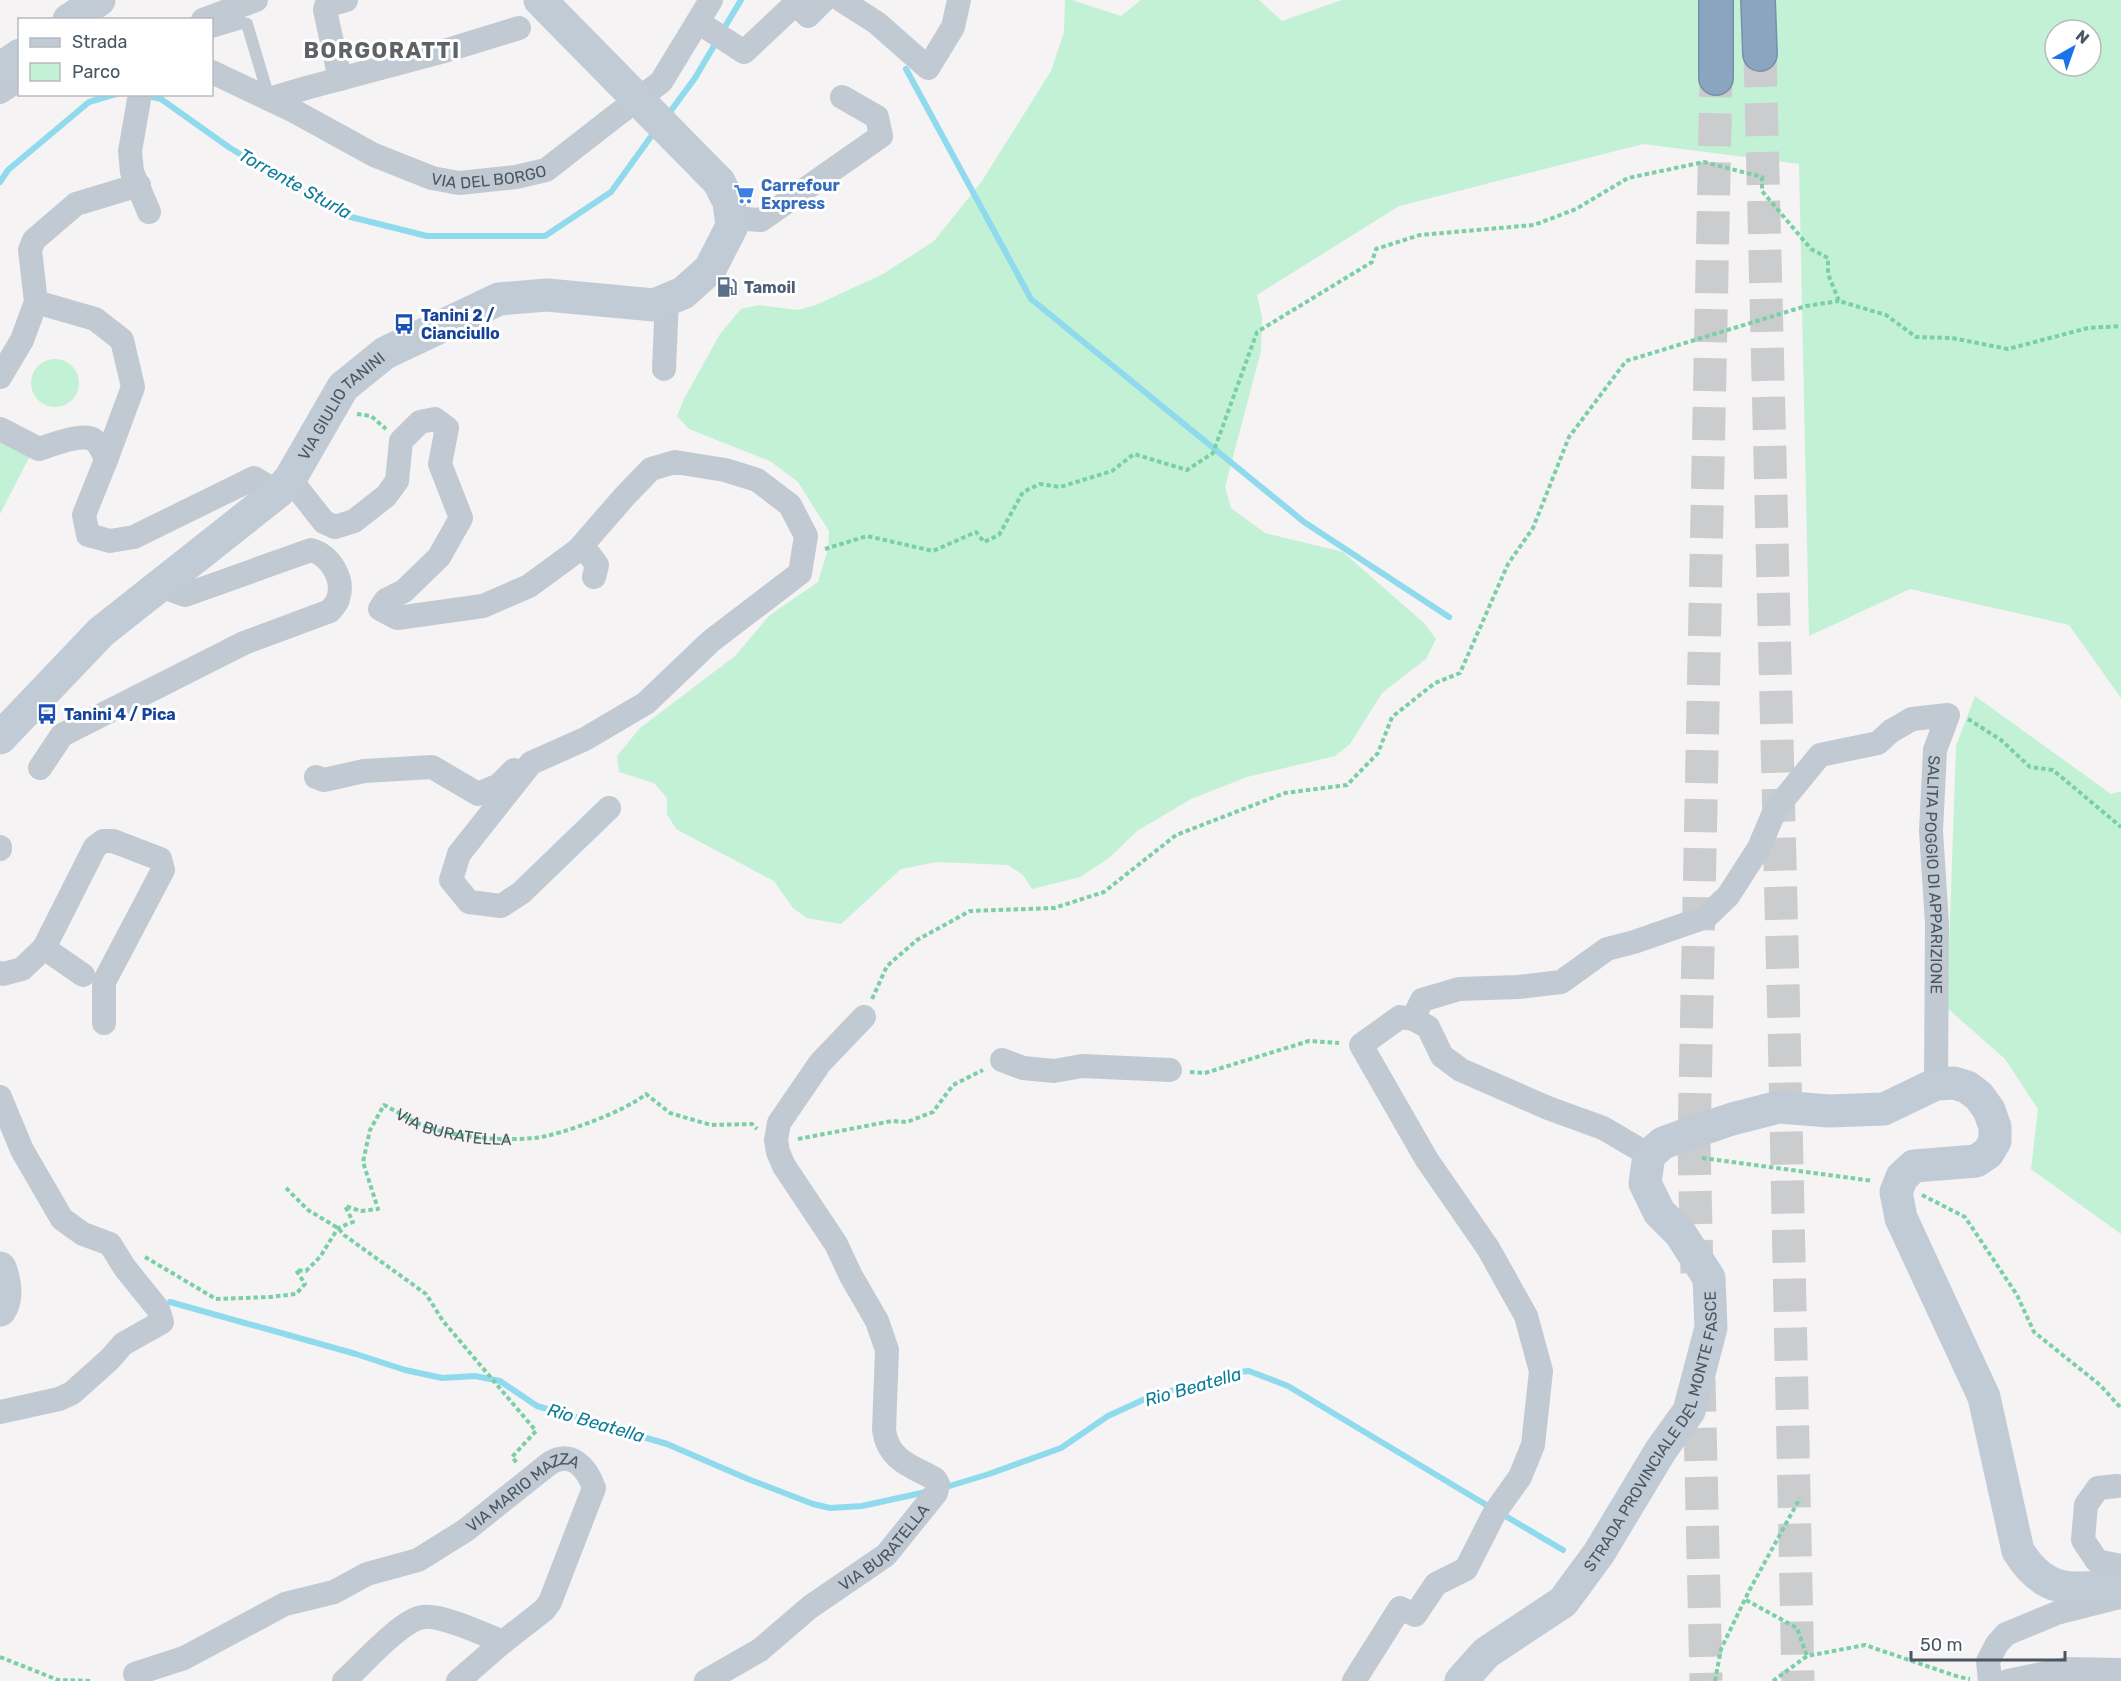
<svg xmlns="http://www.w3.org/2000/svg" width="2121" height="1681" viewBox="0 0 2121 1681" font-family="Rubik,sans-serif">
<style>
.green{fill:#c3f1d5;fill-rule:evenodd}
.lines{fill:none;stroke-linecap:round;stroke-linejoin:round}
.stream{stroke:#90daee;stroke-width:6}
.highway-tunnel{stroke:#caccce;stroke-width:33;stroke-dasharray:33 16;stroke-linecap:butt}
.highway-casing{stroke:#7690ad;stroke-width:36}
.path{stroke:#7ad0a6;stroke-width:4;stroke-dasharray:4.5 3;stroke-linecap:butt}
.lane{stroke:#c1cad2;stroke-width:12}
.street{stroke:#c1cad2;stroke-width:24}
.secondary{stroke:#c1cbd6;stroke-width:33}
.highway{stroke:#8ba5c1;stroke-width:33}
.secondary-bridge{stroke:#c1cbd6;stroke-width:33}
.labels{text-anchor:middle;stroke-width:6;stroke-linejoin:round;paint-order:stroke}
.street-label{font-size:16px;fill:#4a5661;stroke:#fff}
.shop-label{font-size:16px;font-weight:bold;fill:#366cbe;stroke:#fff;text-anchor:start}
.service-label{font-size:16px;font-weight:bold;fill:#4e5e75;stroke:#fff;text-anchor:start}
.transit-label{font-size:16px;font-weight:bold;fill:#164399;stroke:#fff;text-anchor:start}
.water-label{font-size:18px;font-style:italic;fill:#0c7c9b;stroke:#fff}
.district-label{font-size:22px;font-weight:bold;letter-spacing:1.5px;fill:#5f6368;stroke:#fff}
</style>
<rect width="100%" height="100%" fill="#f5f3f3"/>
<!-- green -->
<g class="green">
<path d="M 1065,0 L 1072,0 L 1121,16 L 1141,0 L 1259,0 L 1282,21 L 1342,0 L 2121,0 L 2121,698 L 2069,625 L 1910,589 L 1809,636 L 1799,164 L 1643,144 L 1399,206 L 1257,295 L 1262,317 L 1261,351 L 1225,487 L 1231,508 L 1265,533 L 1343,552 L 1424,623 L 1436,639 L 1426,659 L 1382,693 L 1350,744 L 1335,756 L 1247,777 L 1191,799 L 1137,831 L 1109,858 L 1080,877 L 1032,889 L 1023,875 L 1008,865 L 937,862 L 901,869 L 841,924 L 807,918 L 793,908 L 774,881 L 676,829 L 667,814 L 667,798 L 654,783 L 619,772 L 617,756 L 640,728 L 735,656 L 770,615 L 818,582 L 828,549 L 829,531 L 798,482 L 770,461 L 689,429 L 677,416 L 684,399 L 720,334 L 741,309 L 759,305 L 798,310 L 816,305 L 883,274 L 934,241 L 982,181 L 1051,71 L 1064,32 ZM 2055,30 L 2091,30 L 2091,66 L 2055,66 Z"/>
<circle cx="55" cy="383" r="24"/>
<path d="M 0,434 L 33,450 L 0,514 Z"/>
<path d="M 1975,696 L 2111,794 L 2121,791 L 2121,1234 L 2031,1169 L 2038,1109 L 2005,1059 L 1947,1008 L 1956,746 Z"/>
</g>
<g class="lines">
<!-- stream -->
<g class="stream">
<path d="M 723,30 L 741,0"/>
<path d="M 906,69 L 1031,299 L 1304,522 L 1449,617"/>
<path d="M 144,95 L 161,99 L 230,148 L 343,215 L 427,236 L 545,236 L 611,192 L 655,131"/>
<path d="M 667,116 L 695,78 L 718,39"/>
<path d="M 0,182 L 8,170 L 89,102 L 116,94"/>
<path d="M 170,1302 L 356,1354 L 405,1370 L 442,1378 L 475,1376 L 500,1381 L 537,1406 L 667,1444 L 748,1479 L 813,1504 L 830,1508 L 862,1506 L 926,1492"/>
<path d="M 943,1488 L 989,1474 L 1061,1448 L 1108,1416 L 1145,1399 L 1229,1373 L 1249,1371 L 1288,1386 L 1493,1509"/>
<path d="M 1502,1514 L 1563,1550"/>
</g>
<!-- highway-tunnel -->
<g class="highway-tunnel">
<path d="M 1760,54 L 1784,1025 L 1798,1681"/>
<path d="M 1697,1273 L 1694,1144 L 1716,78"/>
<path d="M 1699,1379 L 1706,1681"/>
</g>
<!-- highway casing -->
<g class="highway-casing">
<g id="highway">
<path d="M 1716,0 L 1716,78"/>
<path d="M 1758,0 L 1760,54"/>
</g>
</g>
<!-- path -->
<g class="path">
<path d="M 357,414 L 371,416 L 386,429"/>
<path d="M 825,549 L 867,536 L 933,551 L 976,532 L 984,542 L 999,535 L 1023,492 L 1040,484 L 1060,487 L 1112,471 L 1134,454 L 1187,470 L 1213,453 L 1257,332 L 1372,262 L 1376,249 L 1420,235 L 1534,225 L 1576,209 L 1628,178 L 1704,162 L 1762,177 L 1762,191 L 1811,249 L 1828,258 L 1828,274 L 1839,301 L 1886,315 L 1916,337 L 1952,338 L 2008,349 L 2088,328 L 2121,326"/>
<path d="M 1968,719 L 2001,740 L 2030,767 L 2053,770 L 2121,827"/>
<path d="M 872,999 L 887,966 L 917,940 L 970,911 L 1054,908 L 1104,892 L 1176,835 L 1285,793 L 1347,785 L 1378,753 L 1392,717 L 1435,683 L 1460,673 L 1508,564 L 1533,528 L 1569,437 L 1626,361 L 1806,306 L 1839,301"/>
<path d="M 1190,1072 L 1205,1073 L 1309,1041 L 1339,1043"/>
<path d="M 798,1139 L 892,1121 L 907,1122 L 933,1112 L 953,1085 L 983,1070"/>
<path d="M 1702,1158 L 1873,1181"/>
<path d="M 286,1188 L 308,1210 L 338,1228 L 344,1235 L 426,1294 L 443,1321 L 536,1431 L 512,1457 L 517,1463"/>
<path d="M 1922,1195 L 1965,1217 L 2017,1295 L 2034,1332 L 2100,1385 L 2121,1408"/>
<path id="s1" d="M 145,1257 L 216,1299 L 270,1297 L 296,1294 L 305,1284 L 296,1270 L 306,1271 L 320,1257 L 338,1228 L 353,1222 L 345,1206 L 361,1211 L 378,1209 L 363,1162 L 370,1130 L 384,1105 C 400,1113 417,1125 434,1129 C 464,1138 503,1141 535,1138 C 561,1135 626,1111 646,1094 L 670,1113 L 711,1125 L 752,1124 L 757,1129"/>
<path d="M 1746,1600 L 1797,1628 L 1807,1656"/>
<path d="M 0,1657 L 58,1680 L 92,1681"/>
<path d="M 1715,1681 L 1721,1649 L 1749,1591 L 1800,1498"/>
<path d="M 1773,1681 L 1807,1656 L 1865,1645 L 1959,1677 L 1970,1679"/>
</g>
<!-- lane -->
<path class="lane" d="M 212,32 L 242,23 L 247,24 L 269,98"/>
<!-- street -->
<g class="street">
<path d="M 841,0 L 877,23 L 928,68 L 953,27 L 959,0"/>
<path d="M 203,20 L 256,0"/>
<path d="M 698,22 L 744,52 L 795,4 L 808,16 L 824,0"/>
<path id="s2" d="M 212,72 L 294,111 L 374,155 L 432,178 L 459,183 L 516,177 L 546,170 L 614,117 L 661,82 L 711,0"/>
<path d="M 340,79 L 325,10 L 326,6 L 346,0"/>
<path d="M 0,92 L 20,79"/>
<path d="M 140,94 L 130,151 L 132,172 L 149,212"/>
<path d="M 269,99 L 306,88 L 441,52 L 519,28"/>
<path d="M 731,218 L 761,220 L 881,136 L 877,117 L 842,97"/>
<path d="M 36,302 L 95,319 L 122,340 L 133,387 L 106,460"/>
<path d="M 664,369 L 667,299"/>
<path d="M 0,377 L 22,340 L 36,302 L 30,250 L 34,240 L 76,204 L 139,185"/>
<path d="M 0,429 L 39,449 C 51,445 84,432 94,440 C 101,445 103,453 106,460 L 84,515 L 88,535 L 110,541 L 134,537 L 254,478 L 278,492"/>
<path d="M 290,479 L 324,522 L 335,527 L 354,521 L 386,496 L 397,481 L 401,441 L 420,422 L 435,419 L 447,428 L 440,464 L 461,518 L 439,557 L 404,591 L 386,600 L 380,609 L 397,618 L 483,606 L 529,586 L 578,550 L 624,497 L 651,469 L 675,462 L 725,470 L 757,480 L 790,505 L 806,536 L 800,573 L 711,641 L 646,703 L 585,739 L 531,763 L 459,854 L 451,880 L 469,902 L 501,906 L 521,893 L 609,808"/>
<path d="M 578,550 L 589,554 L 597,565 L 594,577"/>
<path d="M 40,768 L 62,735 L 244,643 L 330,611 C 333,607 337,603 338,599 C 345,579 330,555 311,550 L 185,595 L 160,586"/>
<path d="M 316,777 L 324,780 L 364,771 L 432,767 L 478,794 L 499,785 L 514,770"/>
<path d="M 0,847 L 0,849"/>
<path d="M 44,948 L 83,975"/>
<path d="M 0,973 L 3,974 L 22,969 L 44,948 L 95,847 L 103,841 L 113,841 L 160,859 L 163,870 L 104,982 L 104,1023"/>
<path id="s3" d="M 1413,1019 L 1422,1000 L 1459,989 L 1518,987 L 1561,982 L 1607,949 L 1634,942 L 1706,917 L 1728,896 L 1759,848 L 1775,810 L 1820,755 L 1878,743 L 1891,731 L 1912,719 L 1948,715 L 1935,750 L 1931,831 L 1937,924 L 1936,1084"/>
<path d="M 1002,1060 L 1023,1068 L 1054,1071 L 1082,1066 L 1170,1070"/>
<path d="M 0,1097 L 22,1150 L 62,1219 L 83,1234 L 110,1244 L 125,1268 L 158,1309 L 162,1322 L 123,1344 L 110,1359 L 72,1393 L 59,1399 L 0,1412"/>
<path d="M 2117,1486 L 2098,1488 L 2086,1505 L 2083,1540 L 2097,1561 L 2121,1566"/>
<path id="s4" d="M 135,1674 L 184,1658 L 285,1604 L 334,1592 L 367,1574 L 418,1560 L 466,1530 L 550,1463 C 572,1450 587,1468 594,1488 L 550,1602 L 544,1610 L 503,1642 L 458,1681"/>
<path d="M 344,1681 C 362,1665 401,1620 423,1617 C 442,1614 485,1635 503,1642"/>
<path id="s5" d="M 706,1681 L 760,1650 L 810,1607 L 886,1555 L 936,1493 L 938,1484 L 935,1479 C 911,1466 888,1460 884,1430 L 887,1350 L 877,1321 L 851,1276 L 836,1244 L 784,1166 L 778,1152 L 776,1140 L 779,1123 L 820,1063 L 864,1017"/>
<path d="M 1354,1681 L 1400,1608 L 1415,1615 L 1436,1584 L 1466,1569 L 1495,1512 L 1520,1477 L 1533,1445 L 1541,1371 L 1526,1316 L 1488,1248 L 1427,1160 L 1361,1045 L 1400,1017 L 1413,1019 L 1428,1027 L 1442,1056 L 1461,1070 L 1548,1108 L 1603,1128 L 1649,1155"/>
<path d="M 1990,1681 L 1988,1661 L 1997,1644 L 2006,1634 L 2057,1613 L 2119,1597 L 2120,1594"/>
<path d="M 2008,1681 L 2066,1669 L 2121,1670"/>
</g>
<!-- secondary -->
<g class="secondary">
<path d="M 69,20 L 99,0"/>
<path d="M 0,69 L 20,55"/>
<path id="s6" d="M 0,738 L 101,632 L 278,492 L 290,479 L 343,387 L 385,353 L 499,299 L 547,295 L 654,305 L 683,293 L 710,269 L 732,226 L 729,202 L 719,182"/>
<path d="M 0,1268 C 5,1281 8,1298 0,1310"/>
<path id="s7" d="M 1461,1681 L 1486,1653 L 1563,1602 L 1599,1553 L 1661,1450 L 1689,1411 L 1711,1328 L 1709,1278 L 1680,1233 L 1659,1212 L 1645,1183 L 1649,1155 L 1663,1143 L 1685,1135 L 1732,1119 L 1779,1107 L 1829,1111 L 1884,1109 L 1936,1084 L 1954,1083 L 1967,1087 L 1979,1096 L 1989,1110 L 1995,1127 L 1995,1141 L 1988,1153 L 1976,1161 L 1914,1166 L 1902,1177 L 1896,1192 L 1901,1218 L 1984,1397 L 2018,1551 C 2047,1597 2073,1588 2121,1586"/>
</g>
<!-- highway -->
<use href="#highway" class="highway"/>
<!-- secondary-bridge -->
<path class="secondary-bridge" d="M 540,0 L 719,182"/>
</g>
<!-- icons -->
<defs>
<g id="supermarket-bare" transform="scale(1.62)"><path d="M-6-5.5h2.5l.6 2H6L4.5 2H-2.5L-4.4-4H-6ZM-1.5 3.2a1.3 1.3 0 1 0 .1 0ZM3 3.2a1.3 1.3 0 1 0 .1 0Z" fill="#3f7fe0" stroke="#fff" stroke-width="2.5" paint-order="stroke"/></g>
<g id="fuel-bare" transform="scale(1.62)"><path d="M-5.5-6h7V0h2V4h1.3V-2.5L3-4.5l.8-.8L6-3V5H2.5V1h-1V6h-7ZM-4.2-4.7v3.2H.2V-4.7Z" fill="#5c6f8a" stroke="#fff" stroke-width="2.5" paint-order="stroke"/></g>
<g id="bus-bare" transform="scale(1.62)"><path d="M-5-6H5V4H4V6H2V4H-2V6H-4V4H-5ZM-3.5-4V0h7V-4ZM-3.5 1.2v1.5H-2V1.2ZM2 1.2v1.5H3.5V1.2Z" fill="#1a4fb4" stroke="#fff" stroke-width="2.5" paint-order="stroke"/></g>
</defs>
<g fill-rule="evenodd">
<use href="#supermarket-bare" x="744" y="194"/>
<use href="#fuel-bare" x="727" y="287"/>
<use href="#bus-bare" x="404" y="324"/>
<use href="#bus-bare" x="47" y="714"/>
</g>
<g class="labels">
<!-- street labels -->
<g class="street-label">
<text dy="6" stroke="none"><textPath href="#s2" startOffset="302">VIA DEL BORGO</textPath></text>
<text dy="6" stroke="none"><textPath href="#s6" startOffset="480">VIA GIULIO TANINI</textPath></text>
<text dy="6" stroke="none"><textPath href="#s3" startOffset="822">SALITA POGGIO DI APPARIZIONE</textPath></text>
<text dy="6" stroke="none"><textPath href="#s1" startOffset="510">VIA BURATELLA</textPath></text>
<text dy="6" stroke="none"><textPath href="#s7" startOffset="326">STRADA PROVINCIALE DEL MONTE FASCE</textPath></text>
<text dy="6" stroke="none"><textPath href="#s4" startOffset="434">VIA MARIO MAZZA</textPath></text>
<text dy="6" stroke="none"><textPath href="#s5" startOffset="224">VIA BURATELLA</textPath></text>
</g>
<!-- shop labels -->
<g class="shop-label">
<text x="761" y="191">Carrefour<tspan x="761" dy="18">Express</tspan></text>
</g>
<!-- service labels -->
<g class="service-label">
<text x="744" y="293">Tamoil</text>
</g>
<!-- transit labels -->
<g class="transit-label">
<text x="421" y="321">Tanini 2 /<tspan x="421" dy="18">Cianciullo</tspan></text>
<text x="64" y="720">Tanini 4 / Pica</text>
</g>
<!-- water labels -->
<g class="water-label">
<text transform="translate(295 184) rotate(29)" y="6">Torrente Sturla</text>
<text transform="translate(1193 1387) rotate(-16)" y="6">Rio Beatella</text>
<text transform="translate(596 1423) rotate(16)" y="6">Rio Beatella</text>
</g>
<!-- district labels -->
<g class="district-label">
<text x="382" y="58">BORGORATTI</text>
</g>
</g>
<!-- legend -->
<rect x="18" y="18" width="195" height="78" fill="#ffffff" stroke="#b7bbc0" stroke-width="1.5"/>
<rect x="30" y="38" width="30" height="9" fill="#c1cbd6" stroke="#b7bbc0" stroke-width="1.5"/>
<text x="72" y="48" font-size="18" fill="#4a5661">Strada</text>
<rect x="30" y="63" width="30" height="18" fill="#c3f1d5" stroke="#b7bbc0" stroke-width="1.5"/>
<text x="72" y="78" font-size="18" fill="#4a5661">Parco</text>
<!-- north arrow -->
<g transform="translate(2073 48) rotate(40)"><circle r="28" fill="#ffffff" stroke="#b7bbc0" stroke-width="1.5"/>
<path d="M0-4.5L10 22L0 15L-10 22Z" fill="#1a73e8"/>
<text y="-9" font-size="16" font-weight="bold" text-anchor="middle" fill="#4a5661">N</text>
</g>
<!-- scale -->
<path d="M1911 1651v9h154v-9" fill="none" stroke="#4a5661" stroke-width="3"/>
<text x="1920" y="1651" font-size="18" fill="#4a5661" stroke="#ffffff" stroke-width="4.5" paint-order="stroke">50 m</text>
</svg>
